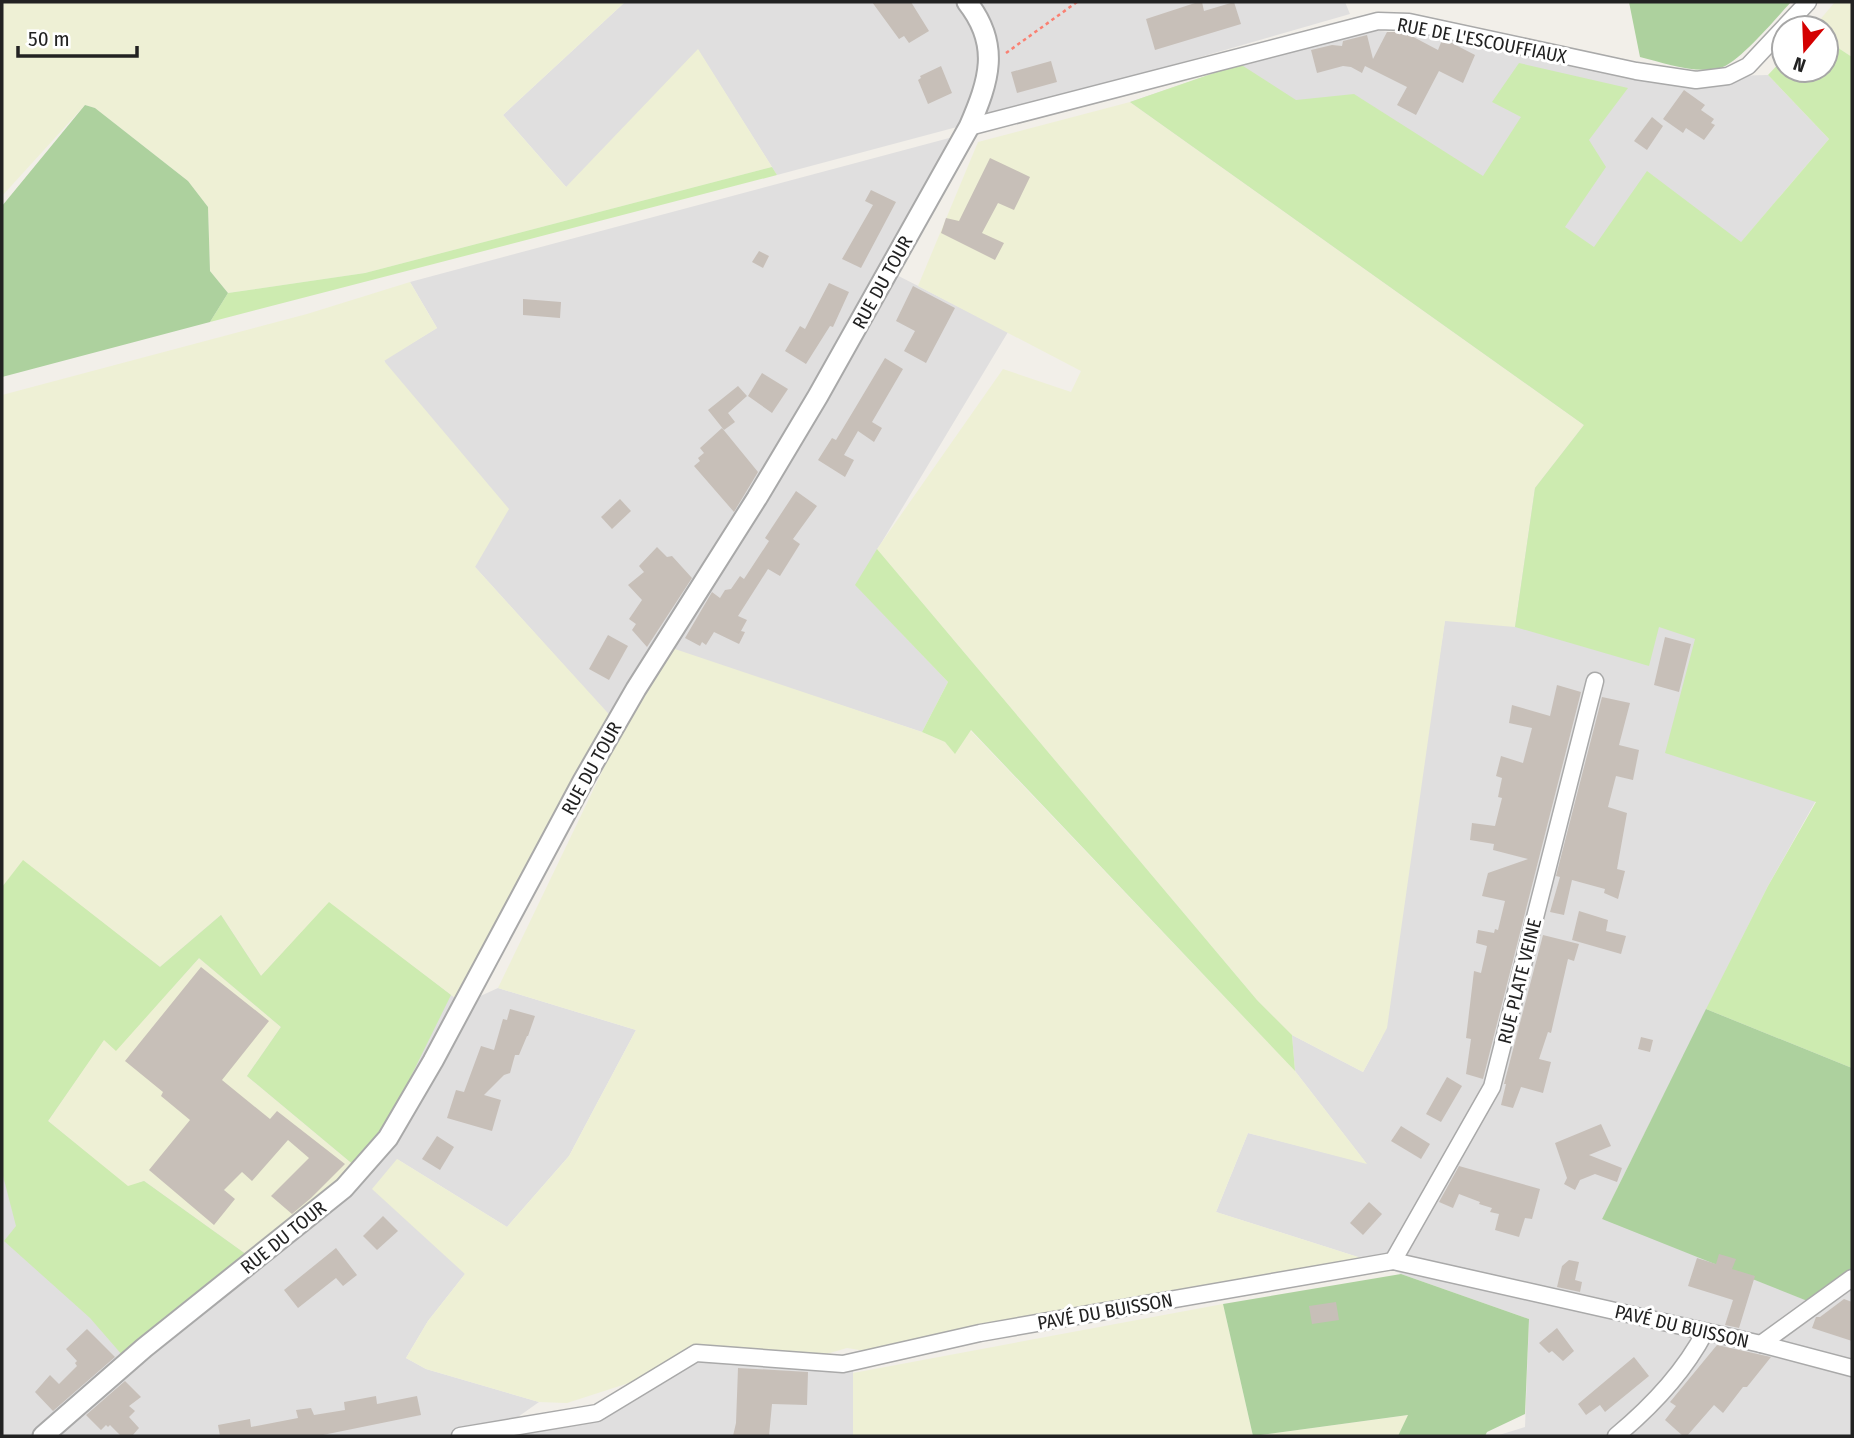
<svg xmlns="http://www.w3.org/2000/svg" width="1854" height="1438" viewBox="0 0 1854 1438" font-family="'Fira Sans Condensed',sans-serif">
<style>
.residential{fill:#e0dfdf}
.farmland{fill:#eef0d5}
.grass{fill:#cdebb0}
.forest{fill:#add19e}
.building{fill:#c7bfb8}
.lines{fill:none;stroke-linecap:round;stroke-linejoin:round}
.minor-casing{stroke:#a9a9a9;stroke-width:19}
.tertiary-casing{stroke:#a9a9a9;stroke-width:23}
.path{stroke:#fa8072;stroke-width:2.5;stroke-dasharray:3.5 3.5;stroke-linecap:butt}
.minor{stroke:#fff;stroke-width:16}
.tertiary{stroke:#fff;stroke-width:19}
.labels{text-anchor:middle;stroke-width:6;stroke-linejoin:round;paint-order:stroke}
.street-label{font-size:19px;fill:#222;stroke:#fff}
</style>
<rect width="100%" height="100%" fill="#f2efe9"/>
<!-- residential -->
<g class="residential">
<path d="M 625,2 L 1345,2 L 1350,14 L 957,127 L 777,175 L 698,50 L 567,188 L 503,115 Z"/>
<path d="M 1347,28 L 1488,41 L 1728,76 L 1768,75 L 1829,139 L 1622,382 L 1852,736 L 1768,886 L 1602,1219 L 1852,1275 L 1852,1436 L 1496,1436 L 1525,1427 L 1529,1319 L 1401,1274 L 1380,1264 L 1216,1212 L 1248,1133 L 1366,1163 L 1295,1071 L 1292,1035 L 1363,1072 L 1382,1037 L 1445,620 L 1130,102 Z"/>
<path d="M 953,137 L 881,267 L 1008,332 L 856,585 L 948,682 L 922,732 L 685,654 L 623,731 L 475,567 L 384,360 L 437,328 L 410,282 Z"/>
<path d="M 2,887 L 329,902 L 463,1004 L 498,988 L 636,1030 L 569,1156 L 507,1227 L 397,1159 L 465,1274 L 428,1321 L 406,1358 L 426,1369 L 539,1402 L 501,1429 L 460,1436 L 2,1436 Z"/>
<path d="M 696,1353 L 853,1362 L 853,1436 L 522,1436 L 523,1431 L 612,1404 Z"/>
</g>
<!-- farmland -->
<g class="farmland">
<path d="M 2,2 L 625,2 L 503,115 L 566,187 L 698,49 L 772,167 L 365,273 L 228,293 L 210,271 L 208,207 L 188,181 L 95,108 L 85,105 L 2,196 Z"/>
<path d="M 1835,2 L 1852,2 L 1852,57 L 1826,40 L 1826,28 L 1813,28 Z"/>
<path d="M 1130,102 L 1584,425 L 1535,488 L 1515,627 L 1445,621 L 1387,1028 L 1363,1072 L 1292,1035 L 1257,1000 L 877,549 L 1003,369 L 1071,392 L 1081,371 L 918,286 L 978,142 Z"/>
<path d="M 410,282 L 437,328 L 384,361 L 509,509 L 475,567 L 616,722 L 463,1004 L 329,903 L 261,976 L 221,915 L 160,967 L 23,861 L 2,887 L 2,395 L 307,314 Z"/>
<path d="M 663,645 L 922,732 L 945,742 L 955,753 L 970,730 L 1295,1071 L 1367,1164 L 1248,1133 L 1216,1212 L 1380,1264 L 866,1351 L 847,1348 L 823,1355 L 762,1349 L 684,1350 L 632,1382 L 567,1403 L 539,1402 L 426,1369 L 406,1358 L 428,1321 L 465,1274 L 372,1189 L 397,1159 L 507,1227 L 569,1156 L 636,1030 L 498,988 Z"/>
<path d="M 199,958 L 281,1027 L 247,1076 L 355,1166 L 333,1188 L 247,1255 L 144,1181 L 128,1187 L 48,1121 L 104,1039 L 116,1050 Z"/>
<path d="M 1223,1304 L 1253,1436 L 1409,1415 L 1398,1436 L 853,1436 L 853,1373 Z"/>
</g>
<!-- grass -->
<g class="grass">
<path d="M 1826,40 L 1852,57 L 1852,1068 L 1706,1009 L 1768,886 L 1816,802 L 1665,753 L 1695,639 L 1659,627 L 1649,666 L 1515,627 L 1535,488 L 1584,425 L 1130,102 L 1240,64 L 1296,100 L 1354,94 L 1483,176 L 1521,117 L 1492,102 L 1519,63 L 1628,88 L 1589,140 L 1606,167 L 1565,227 L 1594,247 L 1647,171 L 1741,242 L 1829,139 L 1768,75 L 1784,58 L 1784,70 L 1826,70 Z"/>
<path d="M 772,167 L 777,175 L 210,322 L 228,293 L 365,273 Z"/>
<path d="M 877,549 L 1257,1000 L 1292,1035 L 1295,1071 L 971,730 L 955,754 L 945,742 L 922,732 L 948,682 L 855,585 Z"/>
<path d="M 23,860 L 160,967 L 221,915 L 261,976 L 329,902 L 451,995 L 385,1129 L 355,1166 L 247,1076 L 281,1027 L 199,958 L 116,1051 L 104,1040 L 48,1121 L 128,1186 L 144,1181 L 247,1255 L 123,1356 L 90,1318 L 4,1241 L 16,1226 L 2,1172 L 2,887 Z"/>
</g>
<!-- forest -->
<g class="forest">
<path d="M 1629,2 L 1791,2 C 1777,17 1739,63 1720,68 C 1694,74 1665,63 1640,57 Z"/>
<path d="M 85,105 L 95,108 L 188,181 L 208,207 L 210,271 L 228,293 L 210,322 L 2,377 L 2,206 Z"/>
<path d="M 1706,1009 L 1852,1068 L 1852,1275 L 1815,1304 L 1602,1219 Z"/>
<path d="M 1401,1274 L 1529,1319 L 1525,1414 L 1487,1432 L 1485,1436 L 1398,1436 L 1408,1415 L 1253,1436 L 1223,1304 Z"/>
</g>
<!-- building -->
<g class="building">
<path d="M 872,2 L 911,2 L 929,31 L 909,43 L 904,36 L 899,39 Z"/>
<path d="M 1198,2 L 1202,2 L 1204,11 L 1234,2 L 1241,24 L 1155,50 L 1146,19 Z"/>
<path d="M 1387,32 L 1404,32 L 1438,50 L 1442,40 L 1448,41 L 1475,55 L 1463,83 L 1439,71 L 1416,115 L 1397,105 L 1407,87 L 1365,66 L 1362,73 L 1351,67 L 1343,66 L 1317,73 L 1311,50 L 1332,45 L 1342,46 L 1343,41 L 1367,35 L 1373,59 Z"/>
<path d="M 1051,61 L 1057,82 L 1017,93 L 1011,72 Z"/>
<path d="M 941,66 L 952,93 L 928,104 L 918,80 L 921,78 L 920,76 Z"/>
<path d="M 1684,90 L 1705,105 L 1701,110 L 1714,119 L 1711,123 L 1715,125 L 1704,140 L 1686,128 L 1683,133 L 1663,119 Z"/>
<path d="M 1652,117 L 1663,126 L 1647,150 L 1634,141 Z"/>
<path d="M 990,158 L 1030,177 L 1014,210 L 998,203 L 982,233 L 1004,243 L 995,260 L 941,233 L 946,218 L 959,221 Z"/>
<path d="M 871,190 L 896,202 L 861,268 L 842,259 L 873,205 L 865,201 Z"/>
<path d="M 759,251 L 769,256 L 763,268 L 752,262 Z"/>
<path d="M 829,283 L 849,292 L 833,327 L 830,326 L 806,364 L 785,351 L 800,326 L 805,329 Z"/>
<path d="M 913,286 L 955,308 L 926,363 L 904,351 L 915,331 L 896,321 Z"/>
<path d="M 523,299 L 561,302 L 560,318 L 523,315 Z"/>
<path d="M 885,358 L 903,369 L 872,422 L 882,428 L 874,442 L 858,431 L 844,455 L 854,460 L 845,477 L 818,460 L 832,438 L 836,440 Z"/>
<path d="M 762,373 L 788,389 L 772,413 L 748,396 Z"/>
<path d="M 738,386 L 747,396 L 728,413 L 735,422 L 724,430 L 708,410 Z"/>
<path d="M 722,428 L 758,472 L 734,512 L 694,466 L 700,461 L 698,458 L 704,453 L 700,448 Z"/>
<path d="M 796,491 L 817,506 L 793,539 L 800,544 L 780,576 L 768,569 L 738,616 L 747,620 L 741,631 L 745,632 L 739,644 L 714,632 L 706,645 L 702,642 L 700,646 L 685,638 L 712,592 L 720,598 L 725,590 L 731,589 L 740,576 L 744,579 L 769,541 L 765,538 Z"/>
<path d="M 620,499 L 631,511 L 612,529 L 601,517 Z"/>
<path d="M 657,547 L 667,557 L 672,556 L 692,578 L 647,647 L 632,630 L 636,624 L 629,619 L 642,600 L 628,585 L 644,572 L 639,566 Z"/>
<path d="M 608,635 L 628,646 L 609,680 L 589,669 Z"/>
<path d="M 1665,637 L 1691,644 L 1679,692 L 1654,685 Z"/>
<path d="M 1557,685 L 1581,692 L 1483,1079 L 1466,1074 L 1471,1039 L 1466,1038 L 1474,971 L 1481,973 L 1487,946 L 1476,943 L 1478,930 L 1494,933 L 1495,929 L 1498,930 L 1505,901 L 1482,896 L 1488,873 L 1528,859 L 1493,850 L 1494,844 L 1470,840 L 1472,823 L 1495,826 L 1502,798 L 1498,797 L 1502,778 L 1496,776 L 1501,756 L 1523,763 L 1532,728 L 1509,723 L 1512,705 L 1550,716 Z"/>
<path d="M 1602,697 L 1630,703 L 1619,745 L 1639,750 L 1633,780 L 1616,776 L 1608,807 L 1627,813 L 1617,869 L 1625,871 L 1618,899 L 1604,893 L 1605,889 L 1572,880 L 1564,915 L 1550,912 L 1560,877 L 1556,876 Z"/>
<path d="M 1579,911 L 1608,920 L 1606,931 L 1626,936 L 1621,954 L 1572,940 Z"/>
<path d="M 1543,935 L 1579,944 L 1574,961 L 1568,959 L 1551,1033 L 1548,1032 L 1539,1059 L 1551,1062 L 1543,1093 L 1521,1087 L 1513,1108 L 1501,1105 L 1506,1084 L 1504,1084 Z"/>
<path d="M 201,967 L 269,1021 L 222,1080 L 270,1119 L 277,1111 L 345,1164 L 311,1198 L 292,1214 L 271,1196 L 309,1158 L 288,1140 L 252,1181 L 242,1172 L 224,1190 L 235,1199 L 214,1225 L 149,1170 L 190,1120 L 161,1096 L 163,1092 L 125,1061 Z"/>
<path d="M 510,1009 L 535,1016 L 528,1036 L 527,1036 L 519,1055 L 515,1055 L 510,1073 L 504,1075 L 484,1095 L 501,1100 L 492,1131 L 447,1118 L 456,1090 L 464,1092 L 481,1046 L 494,1050 L 503,1019 L 507,1020 Z"/>
<path d="M 1641,1037 L 1653,1040 L 1650,1052 L 1638,1049 Z"/>
<path d="M 1447,1077 L 1462,1086 L 1441,1122 L 1426,1114 Z"/>
<path d="M 1601,1124 L 1611,1146 L 1589,1155 L 1622,1168 L 1617,1182 L 1595,1174 L 1580,1180 L 1575,1190 L 1564,1184 L 1567,1178 L 1555,1143 Z"/>
<path d="M 1401,1126 L 1430,1144 L 1421,1159 L 1391,1141 Z"/>
<path d="M 437,1136 L 454,1147 L 440,1170 L 422,1159 Z"/>
<path d="M 1459,1166 L 1540,1189 L 1532,1219 L 1525,1218 L 1519,1237 L 1495,1230 L 1499,1214 L 1490,1212 L 1492,1208 L 1479,1204 L 1480,1202 L 1459,1194 L 1453,1208 L 1439,1202 Z"/>
<path d="M 1369,1202 L 1382,1214 L 1363,1235 L 1350,1223 Z"/>
<path d="M 383,1216 L 398,1231 L 377,1250 L 363,1236 Z"/>
<path d="M 336,1248 L 357,1275 L 343,1286 L 336,1278 L 298,1308 L 284,1290 Z"/>
<path d="M 1719,1254 L 1736,1259 L 1732,1269 L 1755,1276 L 1739,1328 L 1725,1325 L 1733,1300 L 1688,1286 L 1697,1258 L 1716,1264 Z"/>
<path d="M 1569,1260 L 1579,1262 L 1575,1280 L 1582,1282 L 1580,1292 L 1557,1287 L 1562,1266 Z"/>
<path d="M 1844,1299 L 1852,1302 L 1852,1341 L 1812,1328 L 1816,1317 L 1820,1317 Z"/>
<path d="M 1336,1302 L 1339,1320 L 1312,1324 L 1309,1306 Z"/>
<path d="M 1557,1328 L 1574,1351 L 1563,1361 L 1552,1351 L 1549,1353 L 1539,1343 Z"/>
<path d="M 87,1329 L 115,1357 L 53,1411 L 35,1392 L 50,1375 L 59,1384 L 77,1366 L 75,1363 L 77,1361 L 66,1349 Z"/>
<path d="M 1717,1345 L 1771,1357 L 1747,1387 L 1743,1387 L 1723,1413 L 1714,1405 L 1687,1436 L 1683,1436 L 1665,1420 L 1676,1406 L 1670,1402 Z"/>
<path d="M 1634,1357 L 1649,1376 L 1605,1412 L 1600,1405 L 1586,1415 L 1578,1404 Z"/>
<path d="M 738,1368 L 808,1372 L 807,1405 L 772,1404 L 769,1436 L 733,1436 L 736,1423 Z"/>
<path d="M 125,1381 L 141,1397 L 129,1406 L 135,1411 L 129,1417 L 139,1428 L 132,1436 L 121,1436 L 110,1425 L 108,1427 L 106,1425 L 101,1430 L 86,1415 Z"/>
<path d="M 376,1396 L 377,1404 L 417,1396 L 421,1415 L 318,1436 L 220,1436 L 218,1425 L 250,1419 L 251,1427 L 298,1418 L 296,1410 L 311,1408 L 314,1415 L 345,1410 L 344,1402 Z"/>
</g>
<g class="lines">
<!-- minor casing -->
<g class="minor-casing">
<g id="minor">
<path d="M 969,127 L 1378,21 L 1409,22 L 1636,71 L 1696,80 L 1728,76 L 1748,66 L 1808,2"/>
<path d="M 1393,1261 L 1492,1087 L 1595,681"/>
<path d="M 1761,1344 L 1852,1278"/>
<path d="M 460,1436 L 597,1413 L 696,1353 L 843,1364 L 980,1333 L 1393,1261 L 1761,1344 L 1852,1368"/>
<path d="M 1616,1436 C 1651,1407 1684,1372 1705,1332"/>
</g>
</g>
<!-- tertiary casing -->
<g class="tertiary-casing">
<path id="tertiary" d="M 43,1436 L 144,1348 L 344,1188 L 388,1138 L 433,1061 L 583,781 L 636,689 L 757,498 L 818,396 L 969,127 C 989,81 1001,45 967,2"/>
</g>
<!-- path -->
<path class="path" d="M 1006,53 L 1077,2"/>
<!-- minor -->
<use href="#minor" class="minor"/>
<!-- tertiary -->
<use href="#tertiary" class="tertiary"/>
</g>
<g class="labels">
<!-- street labels -->
<g class="street-label">
<text transform="translate(1482 40) rotate(11)" y="7">RUE DE L'ESCOUFFIAUX</text>
<text transform="translate(882 282) rotate(-61)" y="7">RUE DU TOUR</text>
<text transform="translate(591 768) rotate(-61)" y="7">RUE DU TOUR</text>
<text transform="translate(1519 981) rotate(-76)" y="7">RUE PLATE VEINE</text>
<text transform="translate(283 1237) rotate(-39)" y="7">RUE DU TOUR</text>
<text transform="translate(1105 1311) rotate(-10)" y="7">PAVÉ DU BUISSON</text>
<text transform="translate(1682 1326) rotate(13)" y="7">PAVÉ DU BUISSON</text>
</g>
</g>
<!-- border -->
<rect width="1854" height="1438" fill="none" stroke="#222222" stroke-width="7"/>
<!-- north arrow -->
<g transform="translate(1805 49) rotate(199)"><circle r="33" fill="#ffffff" stroke="#a7a7a7" stroke-width="2"/>
<path d="M0-5L12 26L0 18L-12 26Z" fill="#d40000"/>
<text y="-10" font-size="19" font-weight="bold" text-anchor="middle" fill="#222222">N</text>
</g>
<!-- scale -->
<path d="M18 46v10h119v-10" fill="none" stroke="#222222" stroke-width="3.5"/>
<text x="28" y="46" font-size="21" fill="#222222" stroke="#ffffff" stroke-width="5" paint-order="stroke">50 m</text>
</svg>
